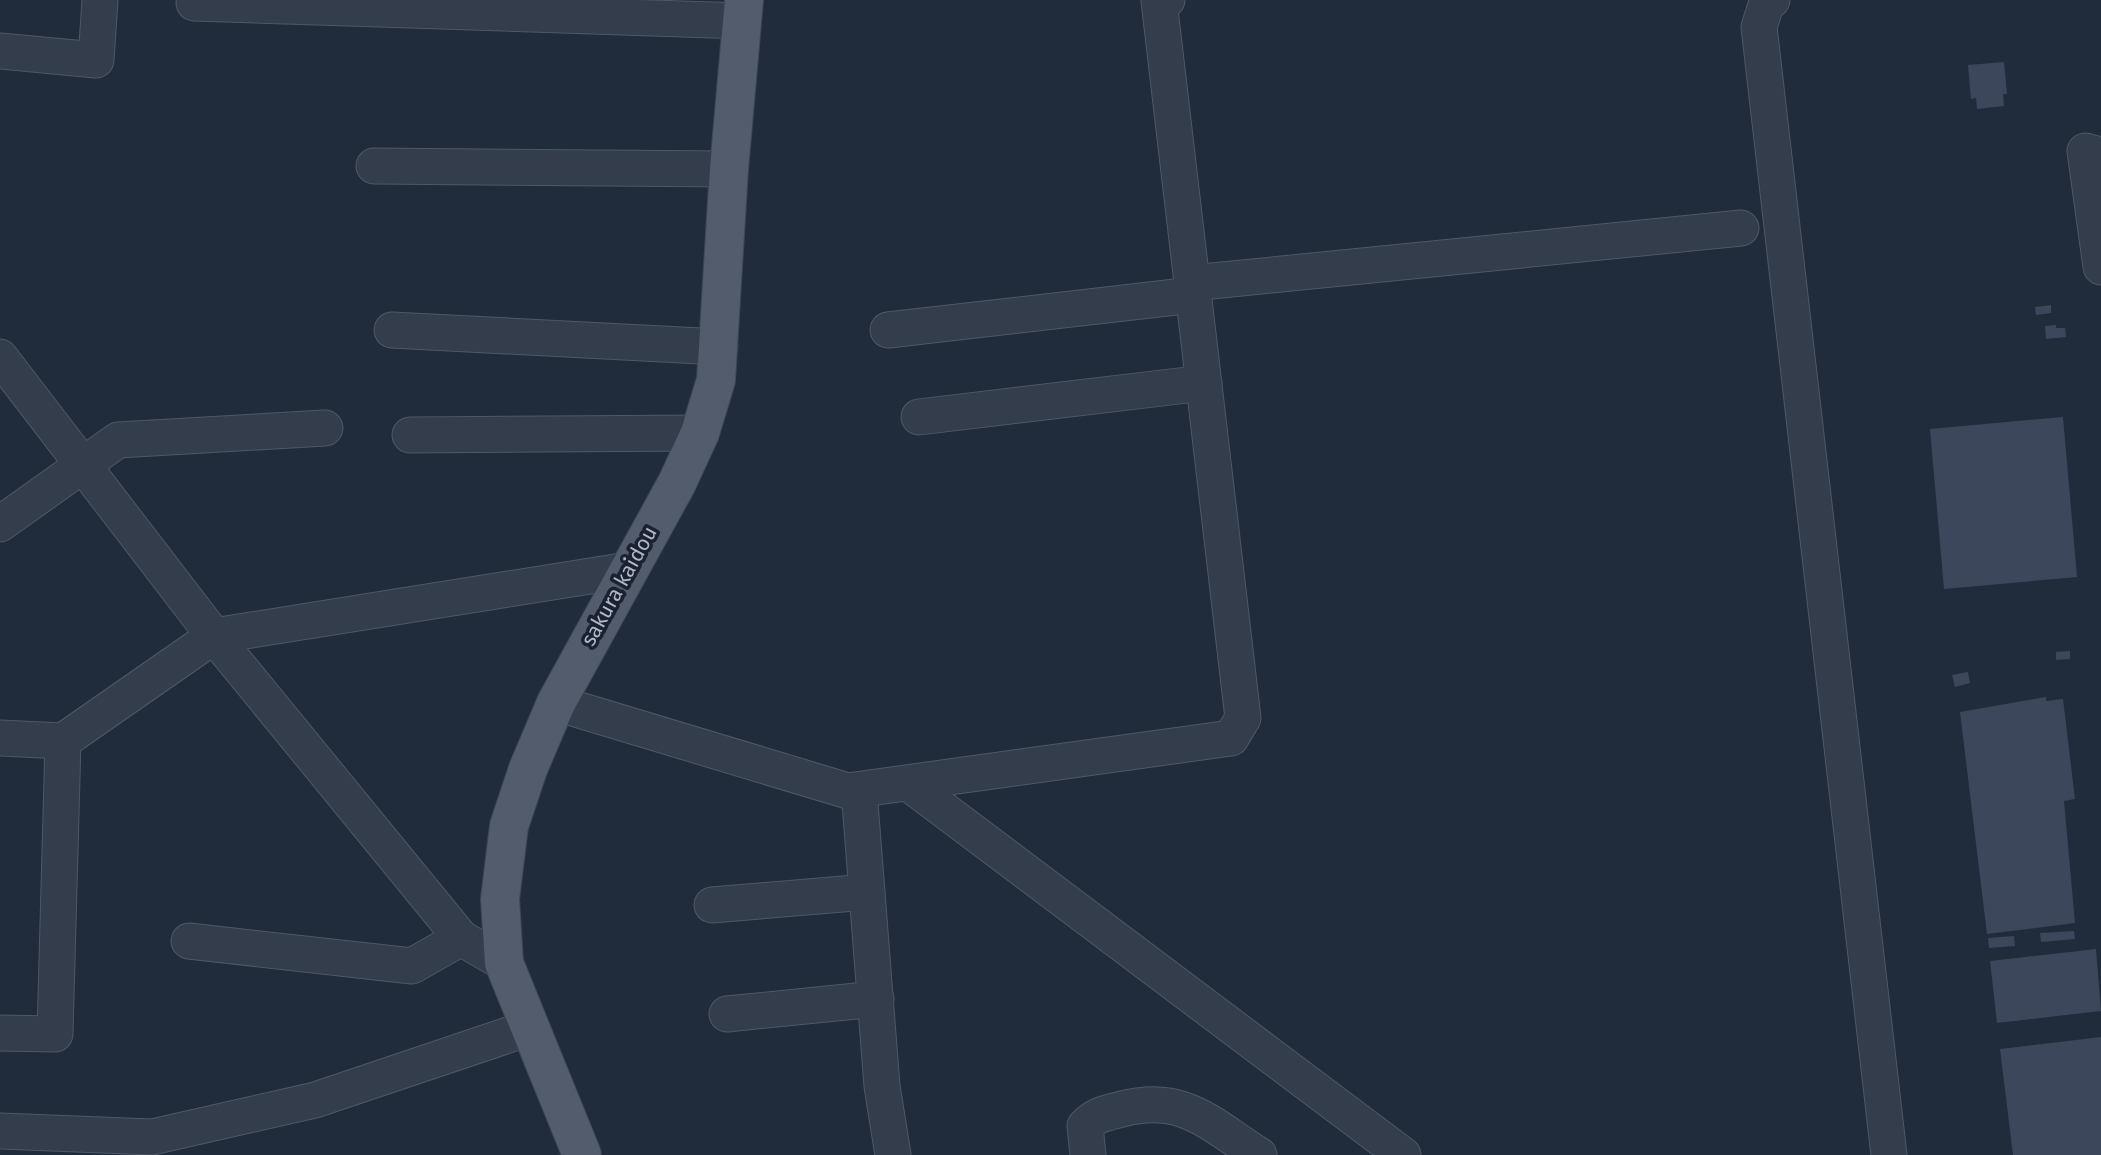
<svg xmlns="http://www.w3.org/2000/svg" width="2101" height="1155" viewBox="0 0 2101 1155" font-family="'Fira Sans',sans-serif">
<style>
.building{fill:#3c475c}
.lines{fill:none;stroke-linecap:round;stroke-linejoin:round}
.minor-casing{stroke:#4f5867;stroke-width:37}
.major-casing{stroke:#3e4655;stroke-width:40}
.minor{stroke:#343d4c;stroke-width:35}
.major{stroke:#525c6c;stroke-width:38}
.labels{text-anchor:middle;stroke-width:7;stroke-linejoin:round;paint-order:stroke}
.street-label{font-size:21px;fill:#afb8c8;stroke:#1a2231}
</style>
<rect width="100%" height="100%" fill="#202b3c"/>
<!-- building -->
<g class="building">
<path d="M 2004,62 L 2007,94 L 2003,94 L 2004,106 L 1977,109 L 1976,98 L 1971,99 L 1968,65 Z"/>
<path d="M 2051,305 L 2051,313 L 2036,315 L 2035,307 Z"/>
<path d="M 2056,325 L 2056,328 L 2065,328 L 2066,337 L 2046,339 L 2045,326 Z"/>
<path d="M 2063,417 L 2077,577 L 1944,589 L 1930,429 Z"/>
<path d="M 2070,651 L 2070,659 L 2056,660 L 2056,652 Z"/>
<path d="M 1968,672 L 1970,683 L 1955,687 L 1952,675 Z"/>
<path d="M 2046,697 L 2046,701 L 2063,699 L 2075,799 L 2064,801 L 2075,923 L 1987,934 L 1960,712 Z"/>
<path d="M 2074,931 L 2075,939 L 2041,942 L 2040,933 Z"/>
<path d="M 2014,936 L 2015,946 L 1989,948 L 1988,938 Z"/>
<path d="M 2096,949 L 2101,1011 L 1997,1023 L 1990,961 Z"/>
<path d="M 2101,1037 L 2101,1155 L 2013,1155 L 2000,1049 Z"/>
</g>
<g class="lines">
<!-- minor casing -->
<g class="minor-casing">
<g id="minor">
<path d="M 1772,0 L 1766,5 L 1759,27 L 1889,1155"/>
<path d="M 194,3 L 743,21"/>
<path d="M 0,51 L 96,60 L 100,0"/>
<path d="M 2101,155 L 2085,151 L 2101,267"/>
<path d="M 374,166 L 729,169"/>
<path d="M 1192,283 L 1741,228"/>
<path d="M 392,330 L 720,347"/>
<path d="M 888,330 L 1193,295"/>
<path d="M 0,357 L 214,636 L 461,938 L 504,963"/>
<path d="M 919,417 L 1204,383"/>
<path d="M 410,435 L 700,433"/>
<path d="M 0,524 L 118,440 L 325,428"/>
<path d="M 556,703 L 848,791 L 1231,738 L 1243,718 L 1159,1 L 1167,0"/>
<path d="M 0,738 L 63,741 L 214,636 L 628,570"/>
<path d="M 908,783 L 1403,1155"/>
<path d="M 859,790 L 882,1086 L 893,1155"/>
<path d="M 712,905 L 867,892"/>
<path d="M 189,941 L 412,966 L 461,938"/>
<path d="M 727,1014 L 876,999"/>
<path d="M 0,1033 L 55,1034 L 63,741"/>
<path d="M 0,1131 L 152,1137 L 315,1100 L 529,1028"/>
<path d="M 1088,1155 L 1085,1126 C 1096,1114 1107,1113 1122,1109 C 1184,1093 1211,1125 1259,1155"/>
</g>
</g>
<!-- major casing -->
<g class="major-casing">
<path id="major" d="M 582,1155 L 504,963 L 500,899 L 509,826 L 528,769 L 556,703 L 677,483 L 700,433 L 716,380 L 729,169 L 744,0"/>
</g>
<!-- minor -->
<use href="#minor" class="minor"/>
<!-- major -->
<use href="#major" class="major"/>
</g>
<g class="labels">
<!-- street labels -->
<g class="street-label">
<text transform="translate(619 586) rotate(-61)" y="7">sakura kaidou</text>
</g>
</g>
</svg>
